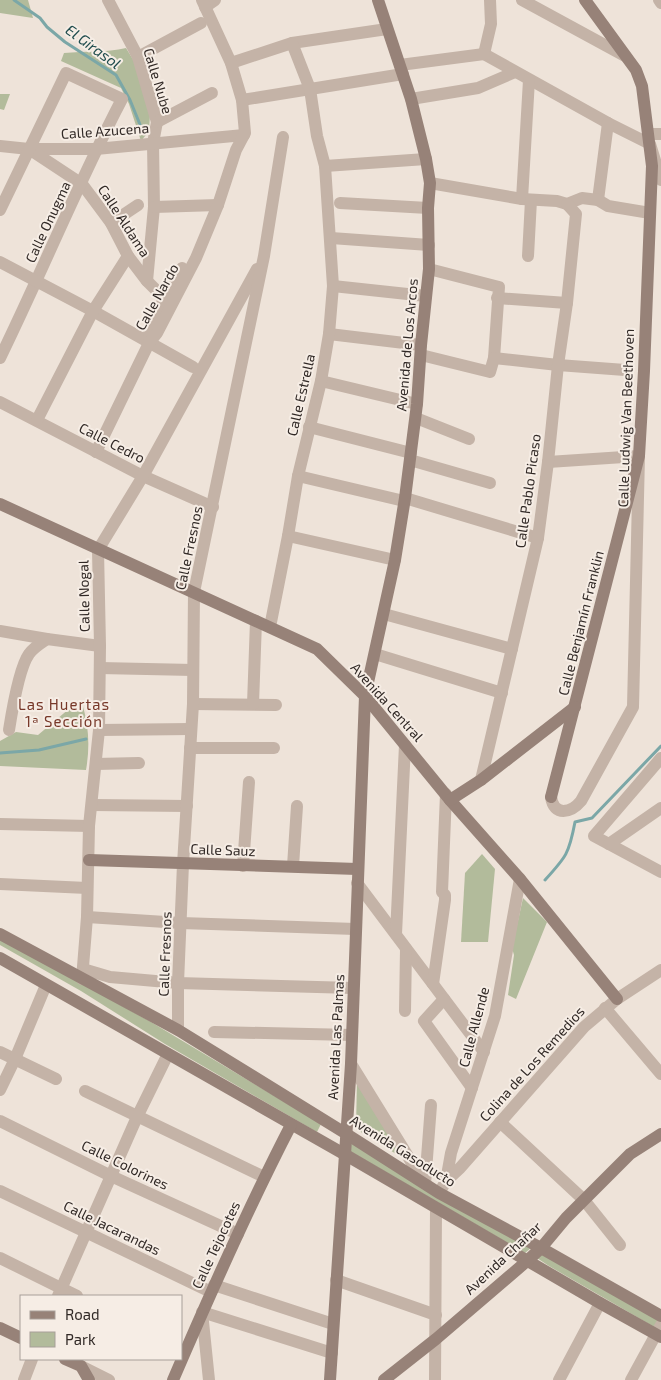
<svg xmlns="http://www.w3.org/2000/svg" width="661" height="1380" viewBox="0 0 661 1380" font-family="'Exo 2',sans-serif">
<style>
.green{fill:#b2bb9b}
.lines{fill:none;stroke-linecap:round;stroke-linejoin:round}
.stream{stroke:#7ba7a7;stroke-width:3}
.street{stroke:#c4b3a7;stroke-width:12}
.secondary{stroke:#978278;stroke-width:12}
.labels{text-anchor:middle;stroke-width:4;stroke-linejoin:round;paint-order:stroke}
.street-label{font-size:14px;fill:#312926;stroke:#f6ede5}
.water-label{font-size:15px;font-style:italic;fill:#214d4e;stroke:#f6ede5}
.neighbourhood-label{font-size:15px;letter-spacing:1px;fill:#773829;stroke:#f6ede5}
</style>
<rect width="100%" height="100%" fill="#eee3d9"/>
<!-- green -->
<g class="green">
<path d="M 0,0 L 28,0 L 33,18 L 0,13 Z"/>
<path d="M 126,48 L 137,66 L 150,115 L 149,131 L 141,141 L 129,104 L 121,88 L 61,61 L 64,53 C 85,51 106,53 126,48 Z"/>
<path d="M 0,94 L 10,94 L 4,110 L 0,109 Z"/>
<path d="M 76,703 L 82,703 C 89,726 90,747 86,770 L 0,766 L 0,741 L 16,732 L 38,735 Z"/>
<path d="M 482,854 L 495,869 L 488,942 L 461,942 L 465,873 Z"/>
<path d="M 523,898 L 547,922 L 516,999 L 508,995 L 514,955 L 512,948 Z"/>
<path d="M 0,938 L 151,1022 L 321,1124 L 317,1132 L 165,1044 L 81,991 L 0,945 Z"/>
<path d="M 357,1078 L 409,1162 L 356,1129 Z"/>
<path d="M 351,1142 L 531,1248 L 525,1253 L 348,1150 Z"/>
<path d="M 543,1253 L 658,1317 L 656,1328 L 549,1266 L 537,1258 Z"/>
</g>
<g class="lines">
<!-- stream -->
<g class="stream">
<path d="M 14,0 L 40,18 L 47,27 L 65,42 L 116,75 L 130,100 L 141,127"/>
<path d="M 0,753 L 39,750 L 86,739"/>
<path d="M 545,880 C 566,857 569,854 575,822 L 592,818 L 661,746"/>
</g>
<!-- street -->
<g class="street">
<path d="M 108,0 L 138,57 L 157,122 L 153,143 L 154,207 L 147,281"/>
<path d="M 522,0 L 625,56"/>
<path d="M 659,0 L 661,3"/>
<path d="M 205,7 L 215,0"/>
<path d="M 484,54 L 608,123 L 650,144 L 661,180"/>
<path d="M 484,54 L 491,24 L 490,0"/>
<path d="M 138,57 L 201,23"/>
<path d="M 231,63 L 292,43 L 387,29"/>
<path d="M 400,65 L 484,54"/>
<path d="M 411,99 L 478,88 L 515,72"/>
<path d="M 242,100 L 403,74"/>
<path d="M 157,122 L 212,93"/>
<path d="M 648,134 L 661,134"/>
<path d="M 0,146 L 29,149 L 96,149 L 244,135"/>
<path d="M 29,149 L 82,184 L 111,223 L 128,256 L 147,281 L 164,298"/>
<path d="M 325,166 L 426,159"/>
<path d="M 430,183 L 522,199 L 557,201 L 567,204"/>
<path d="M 522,199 L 529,80"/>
<path d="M 598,200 L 608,123"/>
<path d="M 340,203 L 428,208"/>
<path d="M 567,204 L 582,198 L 598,200 L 608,206 L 650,213"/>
<path d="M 154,207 L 218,205"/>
<path d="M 0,210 L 66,73 L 122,99 C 78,183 42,272 0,358"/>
<path d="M 111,223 L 138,205"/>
<path d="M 331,238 L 429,245"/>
<path d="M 528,256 L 531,200"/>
<path d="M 0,262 L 93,311 L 193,367"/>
<path d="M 333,286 L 426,296"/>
<path d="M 497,298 L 567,303"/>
<path d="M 149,333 L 164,298 L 182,268"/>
<path d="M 329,334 L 421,345"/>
<path d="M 421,355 L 490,372 L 494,358 L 499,287 L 429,269"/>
<path d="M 494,358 L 558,365 L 625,370"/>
<path d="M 321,381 L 417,404"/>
<path d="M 0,402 L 143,476 L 213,507"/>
<path d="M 416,418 L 469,439"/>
<path d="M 37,420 L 93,311 L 128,256"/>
<path d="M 309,427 L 411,453"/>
<path d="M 96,452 L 149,343 L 157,333 L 196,258 L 218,205 L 236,150 L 245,133 L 242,100 L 231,63 L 202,0"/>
<path d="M 410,460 L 490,483"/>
<path d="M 548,462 L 639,456 L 633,707 L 581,801 C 571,813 554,817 551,797"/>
<path d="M 298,476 L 404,501"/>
<path d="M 405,498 L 538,538"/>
<path d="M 288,536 L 395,560"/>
<path d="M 384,614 L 512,649"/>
<path d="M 270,627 L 288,536 L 298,476 L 321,381 L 329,334 L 333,286 L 325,166 L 317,136 L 310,89 L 292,43"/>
<path d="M 0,631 L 47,639 L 100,646"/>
<path d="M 375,654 L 502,693"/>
<path d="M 100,668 L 193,670"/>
<path d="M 193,704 L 276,705"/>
<path d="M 253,704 L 256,621"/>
<path d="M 9,730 C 12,711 19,668 29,654 C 33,648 41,643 47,639"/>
<path d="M 99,730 L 191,729"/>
<path d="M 190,748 L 274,748"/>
<path d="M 661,758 L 594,836 L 661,872"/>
<path d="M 96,764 L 139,763"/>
<path d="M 481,780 L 538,538 L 548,462 L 558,365 L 567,303 L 576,214 L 567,204"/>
<path d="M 93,805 L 187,806"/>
<path d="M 0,824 L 89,826"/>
<path d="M 609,844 L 661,808"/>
<path d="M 243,866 L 249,782"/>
<path d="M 293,866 L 297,806"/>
<path d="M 357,883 L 484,1052"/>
<path d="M 0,884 L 87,888"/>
<path d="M 87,917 L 181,923 L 355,929"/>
<path d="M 396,934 L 405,745"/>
<path d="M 83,969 L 110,977 L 178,983 L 353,988"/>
<path d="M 82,979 L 87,917 L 89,826 L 99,730 L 100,646 L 98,550 L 143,476 L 257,269"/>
<path d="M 433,984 L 445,900 L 445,895 L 442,892 L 446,794"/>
<path d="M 444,999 L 424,1021 L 472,1088"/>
<path d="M 605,1008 L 661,1074"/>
<path d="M 405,1011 L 406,949"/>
<path d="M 178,1030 L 178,983 L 183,864 L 193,704 L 194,592 L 264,256 L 283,137"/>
<path d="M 214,1032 L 352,1035"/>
<path d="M 0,1052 L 56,1079"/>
<path d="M 351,1064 L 425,1184"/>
<path d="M 0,1090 L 15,1059 L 46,985"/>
<path d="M 85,1091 L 264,1177"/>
<path d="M 0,1121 L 111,1176 L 238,1234"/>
<path d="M 500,1122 L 584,1200 L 620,1245"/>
<path d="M 446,1181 L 451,1153 L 495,1016 L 520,879"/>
<path d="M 425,1184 L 431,1105"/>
<path d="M 0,1191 L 211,1292"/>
<path d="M 439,1193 L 446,1181 L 460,1168 L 584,1027 L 617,999 L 661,970"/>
<path d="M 0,1258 L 77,1296"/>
<path d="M 336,1280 L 436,1315"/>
<path d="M 214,1285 L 333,1324"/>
<path d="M 58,1296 L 137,1117 L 168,1054"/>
<path d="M 81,1366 L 109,1380"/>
<path d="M 24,1380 L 32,1359"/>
<path d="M 209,1380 L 202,1312 L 332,1353"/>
<path d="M 435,1380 L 436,1209"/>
<path d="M 559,1380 L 600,1303"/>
<path d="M 631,1380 L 661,1325"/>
</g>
<!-- secondary -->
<g class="secondary">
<path d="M 0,504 L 317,649 L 365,696 L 450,800 L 520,879 L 617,999"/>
<path d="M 551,797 L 639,456 L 644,371 L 652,166 L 642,86 L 636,70 L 585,0"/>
<path d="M 450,800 L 481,780 L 575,707"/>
<path d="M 89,860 L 357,869"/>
<path d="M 0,934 L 178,1030 L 345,1133 L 439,1193 L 541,1248 L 661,1316"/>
<path d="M 0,958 L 344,1154 L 600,1303 L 661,1337"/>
<path d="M 0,1328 L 21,1338"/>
<path d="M 65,1359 L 81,1366 L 89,1380"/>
<path d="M 173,1380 C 210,1294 248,1208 291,1125"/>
<path d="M 330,1380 L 351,1064 L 365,696 L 395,560 L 405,498 L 417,404 L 421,345 L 429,269 L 428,208 L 430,183 L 426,159 L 411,99 L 378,0"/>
<path d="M 384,1380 L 436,1339 L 527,1261 L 541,1248 L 566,1218 L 630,1154 L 661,1134"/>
</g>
</g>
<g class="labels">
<!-- street labels -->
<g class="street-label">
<text transform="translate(158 81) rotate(73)" y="5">Calle Nube</text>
<text transform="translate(105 131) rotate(-4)" y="5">Calle Azucena</text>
<text transform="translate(124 221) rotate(57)" y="5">Calle Aldama</text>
<text transform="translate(48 222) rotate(-65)" y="5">Calle Onugma</text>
<text transform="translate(157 297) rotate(-61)" y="5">Calle Nardo</text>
<text transform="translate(407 345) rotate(-85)" y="5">Avenida de Los Arcos</text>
<text transform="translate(301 395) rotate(-77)" y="5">Calle Estrella</text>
<text transform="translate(626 418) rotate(-88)" y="5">Calle Ludwig Van Beethoven</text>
<text transform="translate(112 443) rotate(27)" y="5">Calle Cedro</text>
<text transform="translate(528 491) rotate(-82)" y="5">Calle Pablo Picaso</text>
<text transform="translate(189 548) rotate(-78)" y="5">Calle Fresnos</text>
<text transform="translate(84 596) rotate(-91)" y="5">Calle Nogal</text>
<text transform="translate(581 623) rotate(-76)" y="5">Calle Benjamín Franklin</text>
<text transform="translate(387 702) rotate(48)" y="5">Avenida Central</text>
<text transform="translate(223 850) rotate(2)" y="5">Calle Sauz</text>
<text transform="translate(165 954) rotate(-88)" y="5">Calle Fresnos</text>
<text transform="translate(474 1027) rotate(-75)" y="5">Calle Allende</text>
<text transform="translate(336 1037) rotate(-87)" y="5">Avenida Las Palmas</text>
<text transform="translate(532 1064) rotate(-48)" y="5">Colina de Los Remedios</text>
<text transform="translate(403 1151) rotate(32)" y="5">Avenida Gasoducto</text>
<text transform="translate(125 1165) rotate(26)" y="5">Calle Colorines</text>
<text transform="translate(112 1228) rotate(26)" y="5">Calle Jacarandas</text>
<text transform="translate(216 1245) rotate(-65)" y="5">Calle Tejocotes</text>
<text transform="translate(503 1258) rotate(-43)" y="5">Avenida Chañar</text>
</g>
<!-- water labels -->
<g class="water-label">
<text transform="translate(93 47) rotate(36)" y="5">El Girasol</text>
</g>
<!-- neighbourhood labels -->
<g class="neighbourhood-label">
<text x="64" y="710">Las Huertas<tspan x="64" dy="17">1ª Sección</tspan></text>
</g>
</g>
<!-- legend -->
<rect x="20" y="1295" width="162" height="65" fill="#f6ede5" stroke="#a79f99"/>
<rect x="30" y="1311" width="25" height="8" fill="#978278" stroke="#a79f99"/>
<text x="65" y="1320" font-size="15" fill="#312926">Road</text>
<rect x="30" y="1332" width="25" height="15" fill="#b2bb9b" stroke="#a79f99"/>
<text x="65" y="1345" font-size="15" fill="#312926">Park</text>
</svg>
